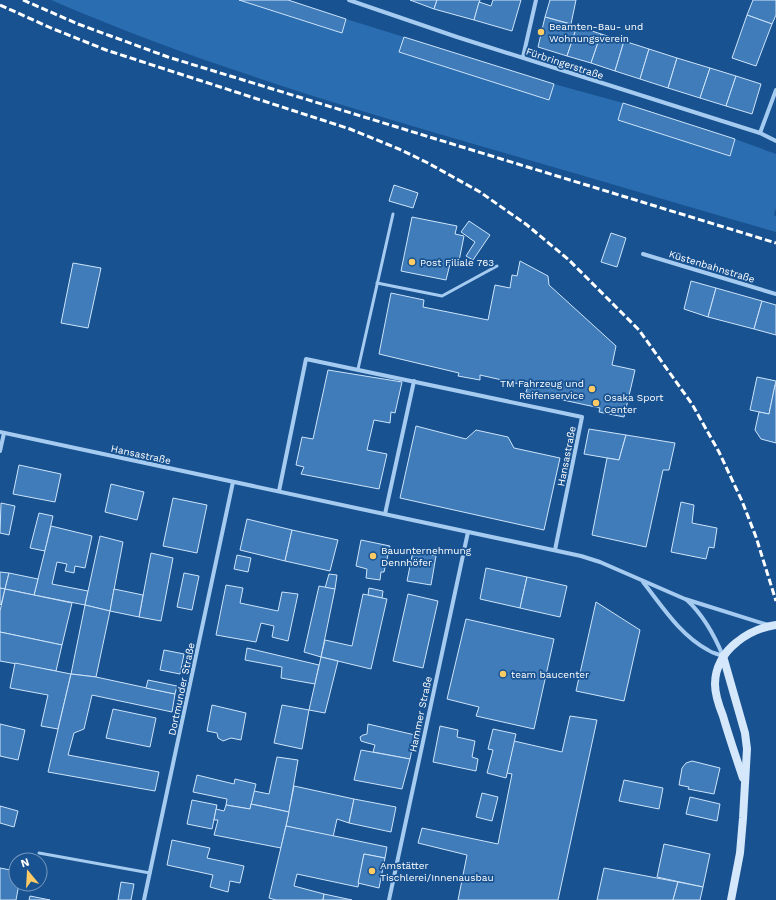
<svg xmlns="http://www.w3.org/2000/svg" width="776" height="900" viewBox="0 0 776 900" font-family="'Work Sans',sans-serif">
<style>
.green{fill:#2a6db0}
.building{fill:#407cb9;stroke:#cde4fb}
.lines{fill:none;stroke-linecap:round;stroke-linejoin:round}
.lane{stroke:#a6cbf0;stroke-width:3}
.street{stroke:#a6cbf0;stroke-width:4}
.secondary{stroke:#d4e7fb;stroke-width:8}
.rail{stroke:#fff;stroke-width:3;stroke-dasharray:7 3;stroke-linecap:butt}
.poi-dot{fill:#ffcb65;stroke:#185291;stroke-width:1.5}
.labels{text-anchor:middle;stroke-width:3.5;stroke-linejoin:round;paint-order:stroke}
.poi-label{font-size:10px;fill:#fff;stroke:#185291;text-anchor:start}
.street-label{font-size:10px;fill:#fff;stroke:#185291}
</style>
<rect width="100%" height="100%" fill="#185291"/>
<!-- green -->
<path class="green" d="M 51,0 L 239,0 L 342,33 L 346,19 L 404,37 L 399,52 L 549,100 L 554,84 L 623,103 L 730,155 L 735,139 L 776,154 L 776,208 L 774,215 L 776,216 L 776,232 C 689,207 602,181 515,156 C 359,111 201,65 51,0 Z"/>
<!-- building -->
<g class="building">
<path d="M 239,0 L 288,0 L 346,19 L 342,33 Z"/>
<path d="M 410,0 L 437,0 L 434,9 Z"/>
<path d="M 437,0 L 480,0 L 474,20 L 434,9 Z"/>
<path d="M 493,0 L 521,0 L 512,31 L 474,20 L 479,2 L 491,6 Z"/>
<path d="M 550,0 L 576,0 L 571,24 L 545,17 Z"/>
<path d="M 753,0 L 776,0 L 776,15 L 772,24 L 747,15 Z"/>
<path d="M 747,15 L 772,24 L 756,66 L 732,58 Z"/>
<path d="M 545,17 L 577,26 L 567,56 L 538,47 Z"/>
<path d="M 577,26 L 601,34 L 591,63 L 567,56 Z"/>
<path d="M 601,34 L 624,41 L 615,71 L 591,63 Z"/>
<path d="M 404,37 L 554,84 L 549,100 L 399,52 Z"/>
<path d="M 624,41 L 649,49 L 640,79 L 615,71 Z"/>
<path d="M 649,49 L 677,58 L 668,88 L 640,79 Z"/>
<path d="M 677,58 L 710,68 L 700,98 L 668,88 Z"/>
<path d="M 710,68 L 736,76 L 726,106 L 700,98 Z"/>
<path d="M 736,76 L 761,84 L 752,114 L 726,106 Z"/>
<path d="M 623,103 L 735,139 L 730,156 L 618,120 Z"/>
<path d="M 394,185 L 418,193 L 413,208 L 389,201 Z"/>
<path d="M 412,217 L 457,226 L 455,234 L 464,236 L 458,266 L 450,264 L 446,280 L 401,271 Z"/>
<path d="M 469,221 L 490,235 L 473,260 L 466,256 L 475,242 L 461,232 Z"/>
<path d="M 611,233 L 626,238 L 617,267 L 601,262 Z"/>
<path d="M 520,261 L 548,276 L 549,285 L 616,346 L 612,365 L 635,370 L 624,417 L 599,412 L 600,408 L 526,392 L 528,386 L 480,375 L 480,380 L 458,376 L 459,373 L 379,354 L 391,293 L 424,300 L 423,307 L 488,320 L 495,285 L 510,288 L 512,275 L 517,276 Z"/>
<path d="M 73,263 L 101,268 L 88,328 L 61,323 Z"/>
<path d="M 691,281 L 716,288 L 708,317 L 684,309 Z"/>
<path d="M 716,288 L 762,301 L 754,329 L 708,317 Z"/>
<path d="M 762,301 L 776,305 L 776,335 L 754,329 Z"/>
<path d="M 328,370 L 402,382 L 395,413 L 391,412 L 390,423 L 374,420 L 367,450 L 387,454 L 379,489 L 301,474 L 304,467 L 296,465 L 302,437 L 313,439 Z"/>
<path d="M 757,377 L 776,381 L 769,414 L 750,410 Z"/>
<path d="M 775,385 L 776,385 L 776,443 L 761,439 L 755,430 L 759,412 L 769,414 Z"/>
<path d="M 416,426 L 466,439 L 476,430 L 508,437 L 514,448 L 560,458 L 544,530 L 400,498 Z"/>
<path d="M 589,429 L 626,435 L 619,460 L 584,454 Z"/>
<path d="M 626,435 L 675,443 L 669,470 L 663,470 L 646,547 L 592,535 L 607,458 L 619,460 Z"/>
<path d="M 19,465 L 61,474 L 55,502 L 13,494 Z"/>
<path d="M 111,484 L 144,492 L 137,520 L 105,512 Z"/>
<path d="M 173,498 L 207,505 L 197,553 L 163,546 Z"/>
<path d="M 681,502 L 694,505 L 692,523 L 717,528 L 714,548 L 709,547 L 706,559 L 671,552 Z"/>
<path d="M 1,503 L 15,506 L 9,535 L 0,533 Z"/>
<path d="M 39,513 L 53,516 L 45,551 L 30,548 Z"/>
<path d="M 247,519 L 292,530 L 285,561 L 240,550 Z"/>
<path d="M 51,526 L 92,536 L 85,568 L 75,566 L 74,573 L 65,571 L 67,564 L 57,562 L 52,584 L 88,591 L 85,605 L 34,595 Z"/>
<path d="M 292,530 L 338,540 L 330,571 L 285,561 Z"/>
<path d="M 100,536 L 123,542 L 110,611 L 85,605 Z"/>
<path d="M 361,540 L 390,546 L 384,572 L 381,572 L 380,580 L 366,578 L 367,569 L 356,566 Z"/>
<path d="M 413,551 L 436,556 L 431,585 L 407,581 Z"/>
<path d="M 151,553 L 173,558 L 161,621 L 139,617 Z"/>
<path d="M 237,555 L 251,558 L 248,572 L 234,569 Z"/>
<path d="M 486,568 L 527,577 L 520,608 L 480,599 Z"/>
<path d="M 0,572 L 9,573 L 5,589 L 0,588 Z"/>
<path d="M 9,573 L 38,579 L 34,595 L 5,589 Z"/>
<path d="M 184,573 L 199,576 L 192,610 L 177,607 Z"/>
<path d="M 329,574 L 337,575 L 335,589 L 325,588 Z"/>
<path d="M 527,577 L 567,586 L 560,617 L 520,608 Z"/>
<path d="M 226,585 L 243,588 L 240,603 L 278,611 L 282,592 L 298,594 L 288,641 L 272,637 L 274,626 L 261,623 L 256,642 L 216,635 Z"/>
<path d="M 319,586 L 335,589 L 321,657 L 304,652 Z"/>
<path d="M 0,588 L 5,589 L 1,605 L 0,604 Z"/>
<path d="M 369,588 L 383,591 L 382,598 L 368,595 Z"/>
<path d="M 5,589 L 72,603 L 62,645 L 0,632 L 0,611 Z"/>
<path d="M 114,589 L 143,595 L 139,617 L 110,611 Z"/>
<path d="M 363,594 L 387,599 L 371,669 L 321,657 L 325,640 L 352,646 Z"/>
<path d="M 408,594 L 438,601 L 423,668 L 393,661 Z"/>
<path d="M 596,602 L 640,630 L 624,701 L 576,691 Z"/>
<path d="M 85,605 L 110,611 L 96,677 L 71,674 Z"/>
<path d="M 466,619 L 554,639 L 534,729 L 476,716 L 479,707 L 447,699 Z"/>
<path d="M 0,632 L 62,645 L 56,671 L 0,661 Z"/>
<path d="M 247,648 L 319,665 L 315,684 L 281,678 L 282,667 L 245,660 Z"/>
<path d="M 164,650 L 184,654 L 180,674 L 160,670 Z"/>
<path d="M 321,657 L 338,661 L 325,713 L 309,710 Z"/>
<path d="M 15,663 L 71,674 L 58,729 L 41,726 L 48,695 L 10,688 Z"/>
<path d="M 71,674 L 96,677 L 175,694 L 172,712 L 92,695 L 84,729 L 74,733 L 68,755 L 159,772 L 155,791 L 48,772 Z"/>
<path d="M 148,680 L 177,686 L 175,694 L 146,688 Z"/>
<path d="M 212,705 L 246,713 L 241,740 L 231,738 L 223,741 L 218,738 L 217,733 L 207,731 Z"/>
<path d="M 282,705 L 309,710 L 302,749 L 274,743 Z"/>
<path d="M 113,709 L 156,718 L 150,747 L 106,738 Z"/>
<path d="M 570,716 L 597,720 L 558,900 L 458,900 L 467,855 L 418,843 L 422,828 L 498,844 L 512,774 L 507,773 L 514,741 L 562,752 Z"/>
<path d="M 0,724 L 25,730 L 18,760 L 0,756 Z"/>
<path d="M 368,724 L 415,735 L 410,759 L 373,752 L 375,745 L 364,742 L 361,741 L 360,737 L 363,735 L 367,734 Z"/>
<path d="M 440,726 L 458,730 L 457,737 L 475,741 L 472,757 L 478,759 L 476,771 L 433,762 Z"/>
<path d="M 493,729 L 516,734 L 506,778 L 487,773 L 493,750 L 488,749 Z"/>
<path d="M 361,750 L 410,759 L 402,789 L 354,780 Z"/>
<path d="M 277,757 L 298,760 L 289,812 L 251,804 L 254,791 L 269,794 Z"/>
<path d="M 692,761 L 720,768 L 714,794 L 688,789 L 689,787 L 679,785 L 682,768 L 686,763 Z"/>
<path d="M 197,775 L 234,784 L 235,779 L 256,784 L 250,809 L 226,805 L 227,799 L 193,792 Z"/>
<path d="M 624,780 L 663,788 L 659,809 L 619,801 Z"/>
<path d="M 294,786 L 354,799 L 349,823 L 337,819 L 333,837 L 286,826 Z"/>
<path d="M 482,793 L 498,797 L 492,821 L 476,817 Z"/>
<path d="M 690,797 L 720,804 L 717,821 L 686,814 Z"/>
<path d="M 354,799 L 396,807 L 391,832 L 349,823 Z"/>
<path d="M 192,800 L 217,805 L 212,829 L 187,824 Z"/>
<path d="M 251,804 L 289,812 L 281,848 L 214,835 L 218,820 L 214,820 L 216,809 L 224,811 L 226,805 L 250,809 Z"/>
<path d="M 0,806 L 18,811 L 14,827 L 0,823 Z"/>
<path d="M 286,826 L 387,847 L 385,858 L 364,854 L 358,887 L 297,874 L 294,886 L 324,894 L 323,900 L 276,900 L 269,898 Z"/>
<path d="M 172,840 L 210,848 L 207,858 L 244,866 L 240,883 L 230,881 L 228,892 L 210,887 L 213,875 L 167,865 Z"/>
<path d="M 664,844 L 710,854 L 703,887 L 657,877 Z"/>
<path d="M 364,854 L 385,858 L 379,888 L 358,883 Z"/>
<path d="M 0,868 L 16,871 L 16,884 L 19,884 L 16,900 L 0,900 Z"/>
<path d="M 604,868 L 678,882 L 673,900 L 597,900 Z"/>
<path d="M 121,882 L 134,884 L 131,900 L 118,900 Z"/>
<path d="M 678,882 L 703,887 L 700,900 L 673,900 Z"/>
<path d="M 324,894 L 352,900 L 323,900 Z"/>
<path d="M 30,896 L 50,900 L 29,900 Z"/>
</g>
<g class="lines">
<!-- lane -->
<g class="lane">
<path d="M 377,283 L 442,296 L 497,266"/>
<path d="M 358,369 L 393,214"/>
<path d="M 39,853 L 150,873"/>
</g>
<!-- street -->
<g class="street">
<path d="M 349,0 L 457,37 L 760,133 L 776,141"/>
<path d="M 523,57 L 536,0"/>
<path d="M 760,133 L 776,90"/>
<path d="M 643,254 L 776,294"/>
<path d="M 0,432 L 581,556 L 600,562 L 685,599 L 768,625"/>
<path d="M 0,451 L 4,433"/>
<path d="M 279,491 L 306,359 L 582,417 L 555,550"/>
<path d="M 385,514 L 414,381"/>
<path d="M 643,582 C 662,606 680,635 708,650 C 712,653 718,654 723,656"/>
<path d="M 687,600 C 704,616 714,634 723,656"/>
<path d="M 144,900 L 233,482"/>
<path d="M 389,900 L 468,532"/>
</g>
<!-- secondary -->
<g class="secondary">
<path d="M 723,656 L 745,733 L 747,749 L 743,818 L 740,853 L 731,900"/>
<path d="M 743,778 C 736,757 729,737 723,716 C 719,706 715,694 715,684 C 715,667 724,652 737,642 C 748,633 762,627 776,625"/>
</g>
<!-- rail -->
<g class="rail">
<path d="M 23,0 L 78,24 L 168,57 L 776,243"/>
<path d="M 0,5 L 51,28 L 106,50 L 350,129 L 399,149 L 428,163 L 480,192 L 527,225 L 569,260 L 639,330 L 692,404 L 719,452 L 742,501 L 756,537 L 776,601"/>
</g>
</g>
<!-- markers -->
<g class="poi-dot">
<circle cx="541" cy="32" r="4"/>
<circle cx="412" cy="262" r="4"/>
<circle cx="592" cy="389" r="4"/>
<circle cx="596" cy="403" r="4"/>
<circle cx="373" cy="556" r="4"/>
<circle cx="503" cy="674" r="4"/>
<circle cx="372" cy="871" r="4"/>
</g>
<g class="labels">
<!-- poi labels -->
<g class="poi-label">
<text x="549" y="30">Beamten-Bau- und<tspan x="549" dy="12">Wohnungsverein</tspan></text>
<text x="420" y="266">Post Filiale 763</text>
<text x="584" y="387" text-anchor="end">TM Fahrzeug und<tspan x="584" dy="12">Reifenservice</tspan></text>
<text x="604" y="401">Osaka Sport<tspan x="604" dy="12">Center</tspan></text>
<text x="381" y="554">Bauunternehmung<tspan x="381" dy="12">Dennhöfer</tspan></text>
<text x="511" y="678">team baucenter</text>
<text x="380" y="869">Amstätter<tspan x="380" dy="12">Tischlerei/Innenausbau</tspan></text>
</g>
<!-- street labels -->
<g class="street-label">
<text transform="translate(565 63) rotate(18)" y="4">Fürbringerstraße</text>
<text transform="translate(712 266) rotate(17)" y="4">Küstenbahnstraße</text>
<text transform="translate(141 454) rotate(12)" y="4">Hansastraße</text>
<text transform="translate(566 456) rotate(-79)" y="4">Hansastraße</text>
<text transform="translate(181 689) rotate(-78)" y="4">Dortmunder Straße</text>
<text transform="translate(420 714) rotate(-78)" y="4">Hammer Straße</text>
</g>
</g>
<!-- north arrow -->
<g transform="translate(28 872) rotate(342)"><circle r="19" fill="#185291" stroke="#7497bd"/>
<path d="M0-3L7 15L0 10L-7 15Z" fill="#ffcb65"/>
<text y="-6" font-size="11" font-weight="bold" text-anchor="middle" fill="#ffffff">N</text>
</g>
</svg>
